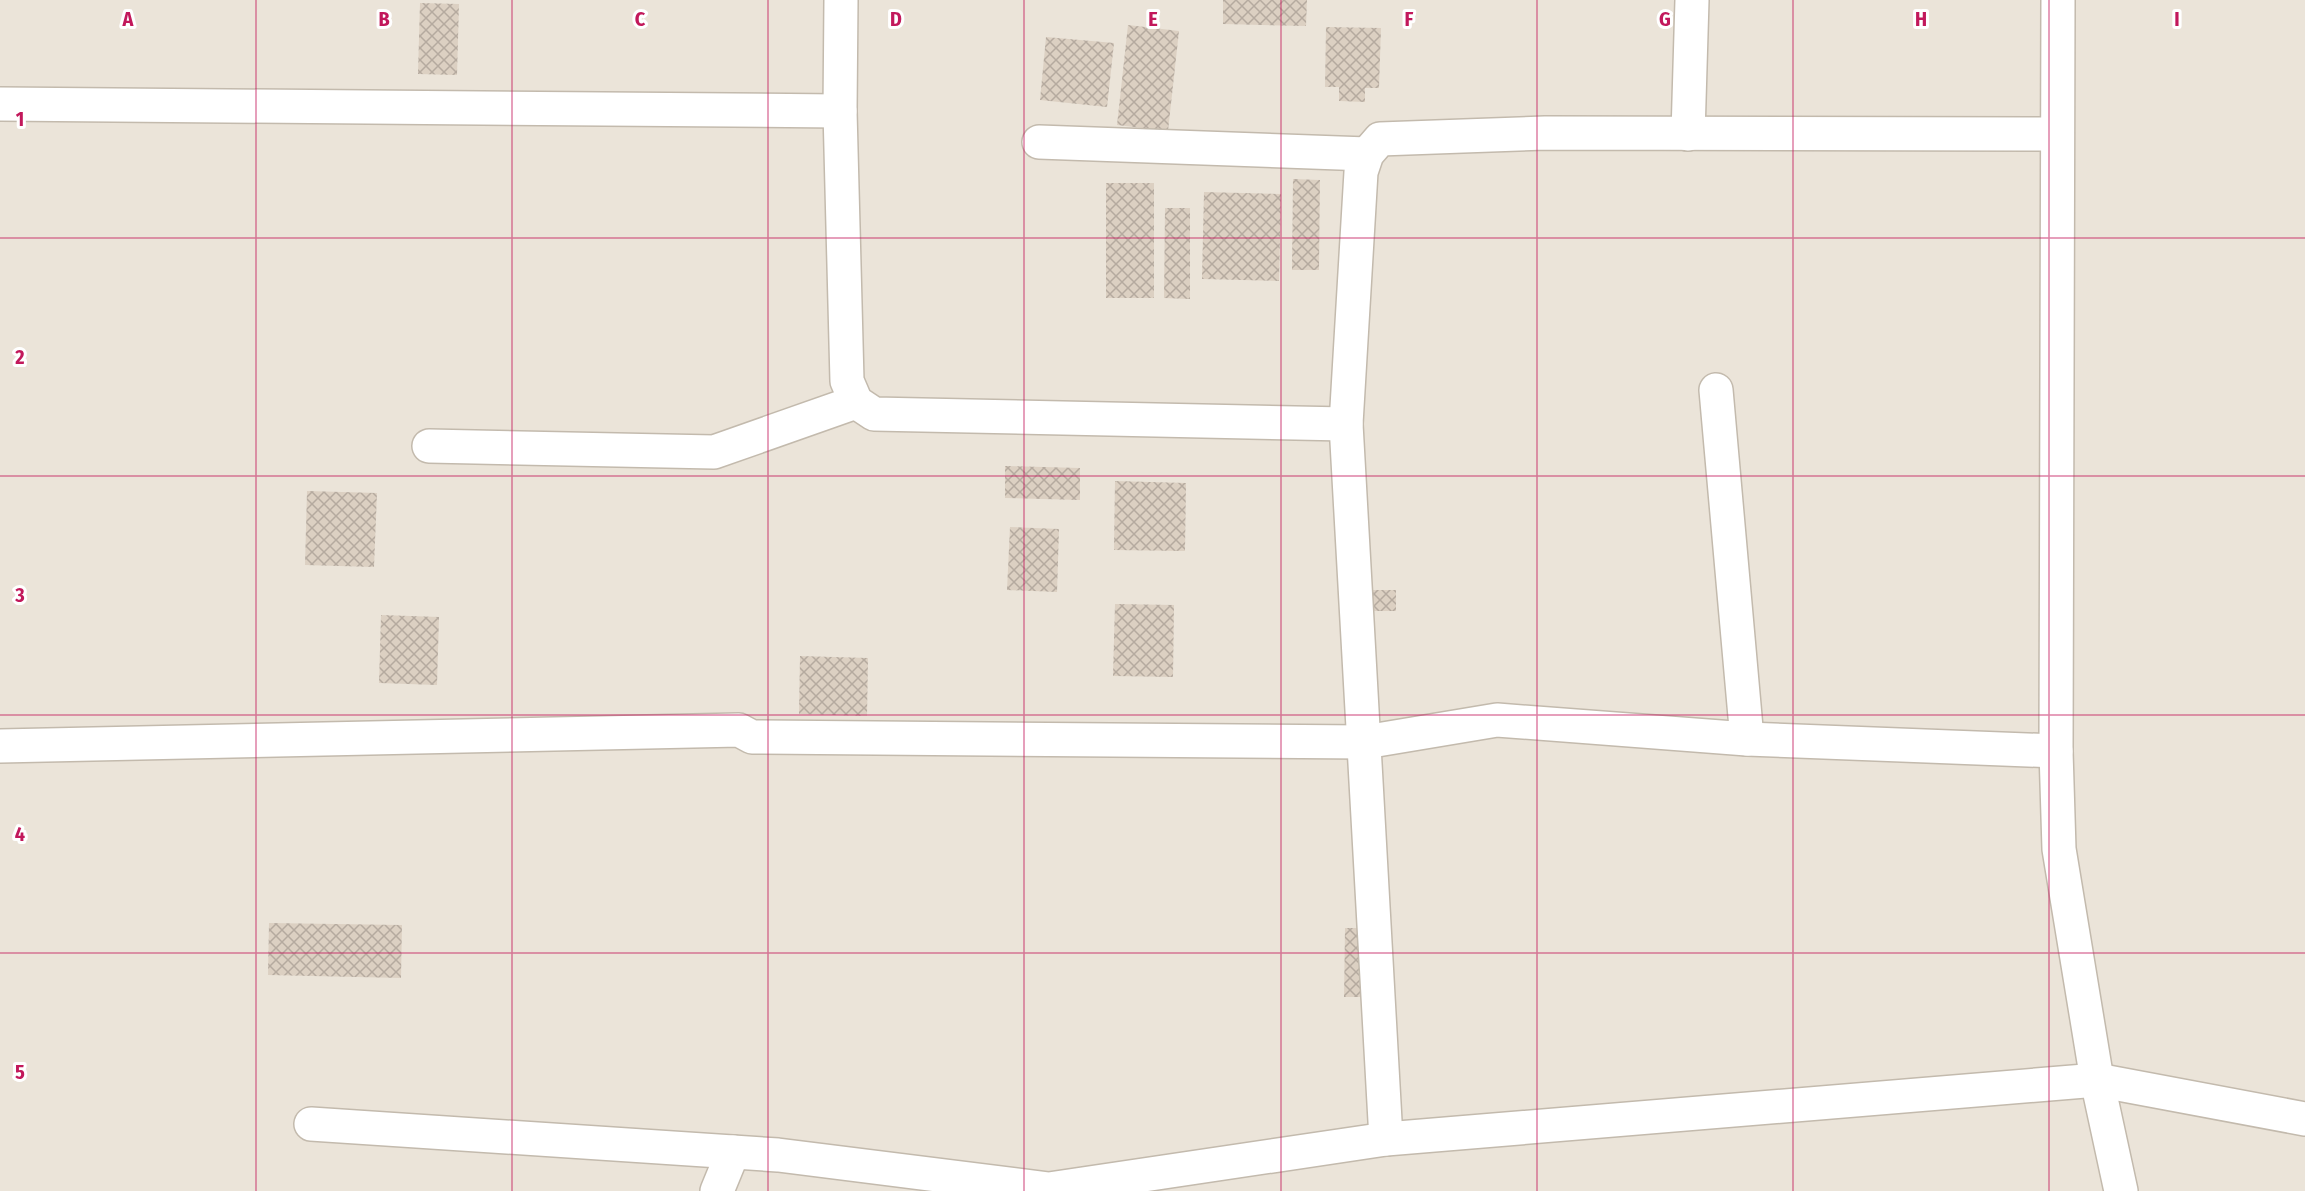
<svg xmlns="http://www.w3.org/2000/svg" width="2305" height="1191" viewBox="0 0 2305 1191" font-family="'Fira Sans Condensed',sans-serif">
<style>
.residential{fill:#ebe4d9}
.building{fill:url(#building-cross-hatch)}
.lines{fill:none;stroke-linecap:round;stroke-linejoin:round}
.minor-casing{stroke:#c3baad;stroke-width:36}
.minor{stroke:#fff;stroke-width:33}
.grid{fill:none;stroke:#c2185b;stroke-width:1.5;stroke-opacity:0.55}
.grid-label{font-size:20px;text-anchor:middle;font-weight:bold;fill:#c2185b;stroke:#fff;stroke-width:6;stroke-linejoin:round;paint-order:stroke}
</style>
<defs>
<pattern id="building-cross-hatch" width="8" height="8" patternUnits="userSpaceOnUse" patternTransform="scale(1.5)"><rect width="8" height="8" fill="#dcd0c2"/><path d="M0 0l8 8M0 8l8-8" fill="none" stroke="#b5aa9f"/></pattern>
</defs>
<rect width="100%" height="100%" fill="#f6f2eb"/>
<!-- residential -->
<rect class="residential" x="0" y="0" width="2305" height="1191"/>
<!-- building -->
<g class="building">
<path d="M 1223,0 L 1307,0 L 1306,26 L 1223,24 Z"/>
<path d="M 420,3 L 459,4 L 457,75 L 418,74 Z"/>
<path d="M 1128,25 L 1179,31 L 1168,131 L 1117,125 Z"/>
<path d="M 1326,27 L 1381,28 L 1379,88 L 1365,88 L 1365,102 L 1339,101 L 1339,87 L 1325,87 Z"/>
<path d="M 1046,37 L 1114,43 L 1107,107 L 1040,100 Z"/>
<path d="M 1293,179 L 1320,180 L 1319,270 L 1292,270 Z"/>
<rect x="1106" y="183" width="48" height="115"/>
<path d="M 1204,192 L 1281,194 L 1279,281 L 1202,279 Z"/>
<path d="M 1165,208 L 1190,208 L 1190,299 L 1164,298 Z"/>
<path d="M 1005,466 L 1080,468 L 1080,500 L 1005,498 Z"/>
<path d="M 1115,481 L 1186,483 L 1185,551 L 1114,550 Z"/>
<path d="M 307,491 L 377,493 L 374,567 L 305,565 Z"/>
<path d="M 1010,527 L 1059,529 L 1057,592 L 1007,590 Z"/>
<path d="M 1370,590 L 1396,590 L 1396,611 L 1369,611 Z"/>
<path d="M 1115,604 L 1174,605 L 1173,677 L 1113,676 Z"/>
<path d="M 381,615 L 439,617 L 437,685 L 379,683 Z"/>
<path d="M 800,656 L 868,658 L 867,716 L 799,714 Z"/>
<path d="M 269,923 L 402,925 L 401,978 L 268,975 Z"/>
<path d="M 1345,928 L 1370,928 L 1369,997 L 1344,997 Z"/>
</g>
<g class="lines">
<!-- minor casing -->
<g class="minor-casing">
<g id="minor">
<path d="M 841,0 L 840,111 L 847,381 L 856,402 L 874,414 L 1346,424"/>
<path d="M 2058,0 L 2056,751 L 2059,849 L 2097,1080 L 2121,1191"/>
<path d="M 0,104 L 840,111"/>
<path d="M 1688,134 L 1692,0"/>
<path d="M 1039,142 L 1367,154"/>
<path d="M 1716,390 L 1747,739"/>
<path d="M 429,446 L 714,452 L 856,402"/>
<path d="M 0,746 L 739,730 L 752,737 L 1365,742 L 1497,720 L 1747,739 L 2056,751"/>
<path d="M 311,1124 L 778,1155 L 1049,1189 L 1386,1139 L 2097,1080 L 2305,1119"/>
<path d="M 1386,1139 L 1346,424 L 1361,172 L 1367,154 L 1380,139 L 1545,133 L 2057,134"/>
<path d="M 717,1191 L 733,1152"/>
</g>
</g>
<!-- minor -->
<use href="#minor" class="minor"/>
</g>
<!-- grid -->
<path class="grid" d="M 256,0 L 256,1191M 512,0 L 512,1191M 768,0 L 768,1191M 1024,0 L 1024,1191M 1281,0 L 1281,1191M 1537,0 L 1537,1191M 1793,0 L 1793,1191M 2049,0 L 2049,1191M 0,238 L 2305,238M 0,476 L 2305,476M 0,715 L 2305,715M 0,953 L 2305,953"/>
<g class="grid-label">
<text x="128" y="26">A</text>
<text x="384" y="26">B</text>
<text x="640" y="26">C</text>
<text x="896" y="26">D</text>
<text x="1153" y="26">E</text>
<text x="1409" y="26">F</text>
<text x="1665" y="26">G</text>
<text x="1921" y="26">H</text>
<text x="2177" y="26">I</text>
<text x="20" y="126">1</text>
<text x="20" y="364">2</text>
<text x="20" y="602">3</text>
<text x="20" y="841">4</text>
<text x="20" y="1079">5</text>
</g>
</svg>
